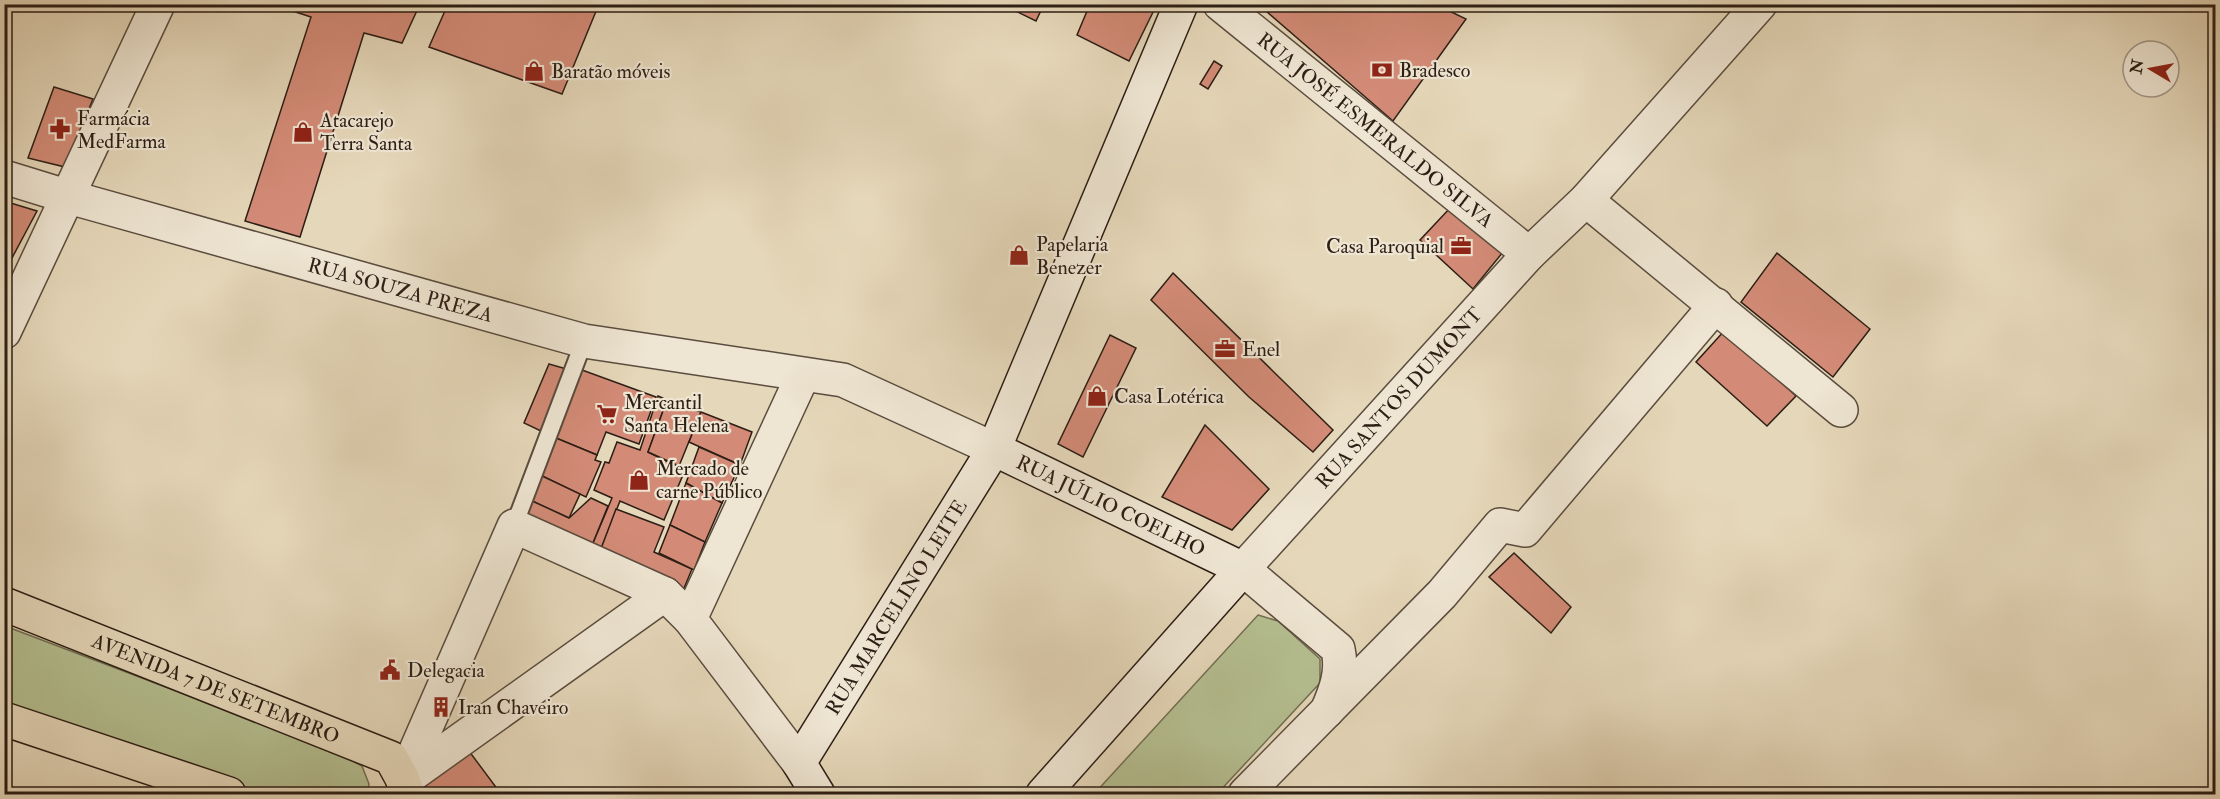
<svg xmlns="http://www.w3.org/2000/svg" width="2220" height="799" viewBox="0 0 2220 799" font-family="'IM FELL Double Pica',serif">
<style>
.green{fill:#b4be90;stroke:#706e52;stroke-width:1.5}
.building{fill:#d38b77;stroke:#2c1e15;stroke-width:1.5}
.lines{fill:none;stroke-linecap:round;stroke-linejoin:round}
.lane-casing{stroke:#5a4c3e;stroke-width:20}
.street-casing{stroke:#5a4c3e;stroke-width:36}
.secondary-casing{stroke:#2c1e15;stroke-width:36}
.primary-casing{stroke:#2c1e15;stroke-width:36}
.lane{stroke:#eee5d2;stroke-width:16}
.street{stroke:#eee5d2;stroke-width:33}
.secondary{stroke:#eee5d2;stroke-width:33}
.primary{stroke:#e5d7b9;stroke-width:33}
.labels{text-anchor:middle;stroke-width:4.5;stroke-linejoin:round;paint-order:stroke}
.poi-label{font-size:20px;fill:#2c1e15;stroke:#eee5d2;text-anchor:start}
.street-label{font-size:20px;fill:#2c1e15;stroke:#eee5d2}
</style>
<rect width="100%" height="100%" fill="#e5d7b9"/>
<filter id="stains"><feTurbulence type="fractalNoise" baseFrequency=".00333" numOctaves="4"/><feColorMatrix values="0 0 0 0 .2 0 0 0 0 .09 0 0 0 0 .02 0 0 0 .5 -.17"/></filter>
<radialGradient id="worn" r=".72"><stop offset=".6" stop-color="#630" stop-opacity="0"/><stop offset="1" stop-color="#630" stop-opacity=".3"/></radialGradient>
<!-- green -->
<g class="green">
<path d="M 1258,615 L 1278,621 L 1320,659 L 1320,683 L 1217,794 L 1094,794 Z"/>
<path d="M 5,626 L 334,751 L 362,766 L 369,784 L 367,794 L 255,794 L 5,705 Z"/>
</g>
<!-- building -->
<g class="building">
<path d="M 271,4 L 420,4 L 402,43 L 364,33 L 300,237 L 245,221 L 311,17 Z"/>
<path d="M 448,4 L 599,4 L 562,94 L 429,47 Z"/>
<path d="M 1001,4 L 1044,4 L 1036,21 Z"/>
<path d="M 1090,4 L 1157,4 L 1129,61 L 1077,35 Z"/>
<path d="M 1258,4 L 1435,4 L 1466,19 L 1393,121 Z"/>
<path d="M 1214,61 L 1222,66 L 1208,89 L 1200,84 Z"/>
<path d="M 54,87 L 93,99 L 65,167 L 28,158 Z"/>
<path d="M 4,201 L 37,211 L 4,273 Z"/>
<path d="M 1451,207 L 1503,252 L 1473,289 L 1420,240 Z"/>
<path d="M 1777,253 L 1870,329 L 1833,377 L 1741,302 Z"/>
<path d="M 1173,273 L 1333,430 L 1313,452 L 1249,397 L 1151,300 Z"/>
<path d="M 1725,330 L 1796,396 L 1767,426 L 1696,362 Z"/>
<path d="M 1110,335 L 1136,348 L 1083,457 L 1058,444 Z"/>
<path d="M 549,364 L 570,370 L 545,433 L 524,423 Z"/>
<path d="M 582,370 L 656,397 L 639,444 L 606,432 L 597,455 L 556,438 Z"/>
<path d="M 658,396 L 667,400 L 648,452 L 685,470 L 664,520 L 620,501 L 599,554 L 590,550 L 612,498 L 594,490 L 605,462 L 609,463 L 617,442 L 640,450 Z"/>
<path d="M 667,400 L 701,412 L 679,466 L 648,452 Z"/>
<path d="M 701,412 L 752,432 L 740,465 L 689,442 Z"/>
<path d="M 1205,425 L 1269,489 L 1232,530 L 1162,497 Z"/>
<path d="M 556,438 L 597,455 L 595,460 L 601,462 L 586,497 L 540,475 Z"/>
<path d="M 699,447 L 740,465 L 722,503 L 686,483 Z"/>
<path d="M 540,475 L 580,494 L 569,518 L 530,500 Z"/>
<path d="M 686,483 L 722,503 L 705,542 L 670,525 Z"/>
<path d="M 591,498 L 608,506 L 590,550 L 520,523 L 530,500 L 569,518 Z"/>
<path d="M 616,509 L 664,527 L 654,552 L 692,569 L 682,593 L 599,554 Z"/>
<path d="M 670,525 L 705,542 L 694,570 L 659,553 Z"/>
<path d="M 1514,553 L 1571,607 L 1551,633 L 1489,577 Z"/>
<path d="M 466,747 L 501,794 L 417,794 L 420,779 Z"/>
</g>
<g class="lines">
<!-- lane casing -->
<g class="lane-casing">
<path id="lane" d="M 514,526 L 584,341"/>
</g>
<!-- street casing -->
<g class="street-casing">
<g id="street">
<path id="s1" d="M 1220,4 L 1529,254"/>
<path id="s2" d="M 4,177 L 69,197 L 584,341 L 843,380 L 994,449"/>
<path d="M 1586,200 L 1841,410"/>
<path d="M 4,332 L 158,4"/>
<path d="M 690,619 L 803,375"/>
<path id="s3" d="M 1327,711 C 1336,690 1343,672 1338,649 L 1243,569 L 1529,254 L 1586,200 L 1760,4"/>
<path d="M 403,780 L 514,526 L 665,594 L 690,619 L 799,763"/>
<path d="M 403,781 L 665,594"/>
<path d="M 1245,794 L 1442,594 L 1500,525 L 1525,530 L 1716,305"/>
</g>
</g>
<!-- secondary casing -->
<g class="secondary-casing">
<g id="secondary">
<path id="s4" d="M 994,449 L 1243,569 L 1043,794"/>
<path id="s5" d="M 818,794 L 799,763 L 994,449 L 1181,4"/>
</g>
</g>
<!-- primary casing -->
<g class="primary-casing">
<g id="primary">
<path id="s6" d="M 4,604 L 391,758 L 403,780 L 408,794"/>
<path d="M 4,719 L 229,794"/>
</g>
</g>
<!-- lane -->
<use href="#lane" class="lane"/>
<!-- street -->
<use href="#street" class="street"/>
<!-- secondary -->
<use href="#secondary" class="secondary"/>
<!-- primary -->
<use href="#primary" class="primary"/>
</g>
<!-- icons -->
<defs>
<g id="bank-bare" transform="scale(1.62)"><path d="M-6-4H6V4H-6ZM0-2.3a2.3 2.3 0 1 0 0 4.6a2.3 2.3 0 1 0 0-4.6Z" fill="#8f2418" stroke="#eee5d2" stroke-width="2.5" paint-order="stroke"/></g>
<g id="shop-bare" transform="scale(1.62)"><path d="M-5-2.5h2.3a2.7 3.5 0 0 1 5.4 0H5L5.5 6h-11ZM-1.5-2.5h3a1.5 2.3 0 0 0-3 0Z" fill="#8f2418" stroke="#eee5d2" stroke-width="2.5" paint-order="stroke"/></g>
<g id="pharmacy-bare" transform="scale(1.62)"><path d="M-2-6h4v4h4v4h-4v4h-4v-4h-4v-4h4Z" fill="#8f2418" stroke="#eee5d2" stroke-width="2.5" paint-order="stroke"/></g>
<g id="office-bare" transform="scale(1.62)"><path d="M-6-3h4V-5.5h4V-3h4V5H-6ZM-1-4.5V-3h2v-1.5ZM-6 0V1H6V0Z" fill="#8f2418" stroke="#eee5d2" stroke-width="2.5" paint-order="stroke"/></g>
<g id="supermarket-bare" transform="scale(1.62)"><path d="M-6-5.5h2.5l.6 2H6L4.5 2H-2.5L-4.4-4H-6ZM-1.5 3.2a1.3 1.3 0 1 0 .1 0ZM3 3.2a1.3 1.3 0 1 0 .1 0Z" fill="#8f2418" stroke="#eee5d2" stroke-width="2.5" paint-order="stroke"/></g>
<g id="civic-bare" transform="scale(1.62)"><path d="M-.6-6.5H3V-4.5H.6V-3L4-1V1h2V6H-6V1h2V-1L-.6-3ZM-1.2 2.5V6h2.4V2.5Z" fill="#8f2418" stroke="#eee5d2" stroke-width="2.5" paint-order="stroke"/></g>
<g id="building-bare" transform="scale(1.62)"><path d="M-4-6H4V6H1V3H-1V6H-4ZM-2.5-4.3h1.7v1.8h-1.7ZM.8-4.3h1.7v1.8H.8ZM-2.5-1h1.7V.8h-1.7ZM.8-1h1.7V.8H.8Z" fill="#8f2418" stroke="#eee5d2" stroke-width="2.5" paint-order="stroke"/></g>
</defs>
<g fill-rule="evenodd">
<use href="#bank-bare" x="1382" y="70"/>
<use href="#shop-bare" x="534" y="71"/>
<use href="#pharmacy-bare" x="60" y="129"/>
<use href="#shop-bare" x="303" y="132"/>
<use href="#office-bare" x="1461" y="246"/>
<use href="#shop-bare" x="1019" y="255"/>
<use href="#office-bare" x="1225" y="349"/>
<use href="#shop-bare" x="1097" y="396"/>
<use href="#supermarket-bare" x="607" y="414"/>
<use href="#shop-bare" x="639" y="480"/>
<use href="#civic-bare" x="390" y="670"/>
<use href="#building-bare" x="441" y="707"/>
</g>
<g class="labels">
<!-- poi labels -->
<g class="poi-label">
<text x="1399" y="77">Bradesco</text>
<text x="551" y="78">Baratão móveis</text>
<text x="77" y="125">Farmácia<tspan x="77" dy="23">MedFarma</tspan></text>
<text x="320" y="127">Atacarejo<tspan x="320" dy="23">Terra Santa</tspan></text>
<text x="1036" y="251">Papelaria<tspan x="1036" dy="23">Benezer</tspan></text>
<text x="1444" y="253" text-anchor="end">Casa Paroquial</text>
<text x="1242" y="356">Enel</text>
<text x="1114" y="403">Casa Lotérica</text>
<text x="624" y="409">Mercantil<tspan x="624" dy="23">Santa Helena</tspan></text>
<text x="656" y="475">Mercado de<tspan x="656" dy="23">carne Público</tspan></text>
<text x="407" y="677">Delegacia</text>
<text x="458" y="714">Iran Chaveiro</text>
</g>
<!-- street labels -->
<g class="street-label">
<text dy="7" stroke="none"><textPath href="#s1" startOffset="200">RUA JOSÉ ESMERALDO SILVA</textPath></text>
<text dy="7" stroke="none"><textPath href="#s2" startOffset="412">RUA SOUZA PREZA</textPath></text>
<text dy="7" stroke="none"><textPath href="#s3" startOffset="420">RUA SANTOS DUMONT</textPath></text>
<text dy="7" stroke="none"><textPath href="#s4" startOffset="130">RUA JÚLIO COELHO</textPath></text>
<text dy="7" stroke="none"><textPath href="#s5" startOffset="220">RUA MARCELINO LEITE</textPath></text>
<text dy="7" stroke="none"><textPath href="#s6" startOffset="228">AVENIDA 7 DE SETEMBRO</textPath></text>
</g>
</g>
<!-- margin -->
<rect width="2220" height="799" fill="none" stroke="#e5d7b9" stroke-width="24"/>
<rect x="6" y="6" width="2208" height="787" fill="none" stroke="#2c1e15" stroke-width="3"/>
<rect x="12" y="12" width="2196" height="775" fill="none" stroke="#2c1e15" stroke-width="1.5"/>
<!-- north arrow -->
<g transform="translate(2151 69) rotate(280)"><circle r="28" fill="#eee5d2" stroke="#a09586" stroke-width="1.5"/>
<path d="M0-4.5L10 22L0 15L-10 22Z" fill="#8f2418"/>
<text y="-9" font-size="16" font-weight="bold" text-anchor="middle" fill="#2c1e15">N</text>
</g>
<rect width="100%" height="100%" filter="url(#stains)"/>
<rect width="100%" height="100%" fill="url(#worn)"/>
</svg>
